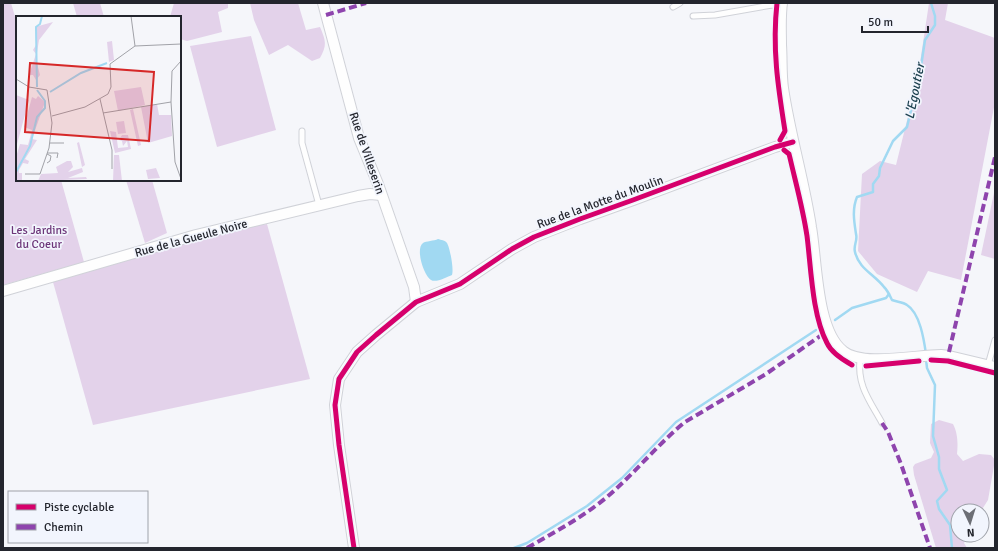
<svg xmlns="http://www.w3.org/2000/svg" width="998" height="551" viewBox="0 0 998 551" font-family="Signika,sans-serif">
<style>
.green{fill:#e3d2ea}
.water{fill:#a1d9f2}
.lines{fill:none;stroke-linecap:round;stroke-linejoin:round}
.stream{stroke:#a1d9f2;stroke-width:2.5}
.lane-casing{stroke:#d0d2d8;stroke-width:7}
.street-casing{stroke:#d0d2d8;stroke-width:12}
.lane{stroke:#fefefe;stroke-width:5}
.street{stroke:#fefefe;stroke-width:10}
.quiet{stroke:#8e44ad;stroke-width:4;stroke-dasharray:8 4;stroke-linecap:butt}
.cycleway-casing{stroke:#f2f5fd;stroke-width:8}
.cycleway{stroke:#d6006c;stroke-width:5}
.labels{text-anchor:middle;stroke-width:3.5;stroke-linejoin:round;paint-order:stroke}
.street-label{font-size:12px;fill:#23252d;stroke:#f2f5fd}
.park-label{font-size:12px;fill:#6d3679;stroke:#f2f5fd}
.water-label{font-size:13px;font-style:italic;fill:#1d414f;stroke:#f2f5fd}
.inset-river{fill:none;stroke:#a1d9f2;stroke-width:2}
.inset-road{fill:none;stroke:#a1a2a8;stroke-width:1}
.view{fill:#d62828;fill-opacity:0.15;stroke:#d62828;stroke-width:2}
.inset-edge{fill:none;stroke:#23252d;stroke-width:2}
</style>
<rect width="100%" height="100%" fill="#f5f6fa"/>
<!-- green -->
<g class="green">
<path d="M 3,3 L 11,3 L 17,23 L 17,180 L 61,180 L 84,262 L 3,285 Z"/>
<path d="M 73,3 L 100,3 L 104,17 L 77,17 Z"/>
<path d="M 174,3 L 228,3 L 228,8 L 218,12 L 222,32 L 187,41 L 180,39 L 180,17 L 170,17 Z"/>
<path d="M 250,3 L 298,3 L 306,30 L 320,27 C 326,41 327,45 320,58 L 312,61 L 288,45 L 269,55 L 254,20 Z"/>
<path d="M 929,3 L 948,3 L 945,20 L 995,38 L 995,102 L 961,280 L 928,271 L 917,292 L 877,274 L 858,251 L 862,174 L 880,161 L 896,165 L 918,76 Z"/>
<path d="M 251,36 L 276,130 L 217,147 L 190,46 Z"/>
<path d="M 126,180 L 152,180 L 167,233 L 145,243 Z"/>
<path d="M 995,188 L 995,259 L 981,255 Z"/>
<path d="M 267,224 L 310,379 L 93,425 L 53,282 L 233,230 Z"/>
<path d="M 939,420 L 953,424 C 958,433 958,445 957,454 L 963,461 L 979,454 L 991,455 L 995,460 L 988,500 L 981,511 L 958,511 L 958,535 L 968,535 L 964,543 L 967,548 L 936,548 L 914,475 L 913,467 L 915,464 L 931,458 L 934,452 L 930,443 L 931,424 Z"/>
</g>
<!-- water -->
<path class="water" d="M 438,239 C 441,240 445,240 447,243 C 450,248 454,269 452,275 C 447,277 436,283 431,280 C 424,276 415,249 423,243 C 426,241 434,241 438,239 Z"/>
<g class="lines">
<!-- stream -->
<g class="stream">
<path d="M 835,320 L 852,308 L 886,298 L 889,294"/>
<path d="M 926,354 C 924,340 920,313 907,305 C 903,302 897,302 892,300 C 890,296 888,291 884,287 C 874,274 859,269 855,252 C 853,246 858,240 856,234 C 854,221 852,209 857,197 L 873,192 L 873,184 L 879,176 L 880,168 L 893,141 L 907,127 L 920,73 L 925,40 L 935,25 L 935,16 L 931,3"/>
<path d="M 926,359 L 927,368 L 935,385 L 933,436 L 939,457 L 939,469 L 947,490 L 937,501 L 939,509 L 950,525 L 952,548"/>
<path d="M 514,548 L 527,543 L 587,506 L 622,478 L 676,422 L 816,330"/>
</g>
<!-- lane casing -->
<g class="lane-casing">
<g id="lane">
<path d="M 673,7 L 680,3"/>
<path d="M 693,16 L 715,15 L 772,5 L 782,6"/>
<path d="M 302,131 L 302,143 L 319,205"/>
<path d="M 860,359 C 857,386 870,401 882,423"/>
<path d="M 988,365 L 995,340"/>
</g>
</g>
<!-- street casing -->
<g class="street-casing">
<g id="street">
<path d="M 323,3 L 359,138 L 378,184 L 414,287 L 416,302"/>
<path d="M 782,3 C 780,17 781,31 781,45 C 782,59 781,74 783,88 C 790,135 804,181 811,227 C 817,261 816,330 843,351 C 862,367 916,355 941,355 L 949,356 L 995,367"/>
<path d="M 3,291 L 196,235 L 358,196 L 370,194 L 381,195"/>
<path d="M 354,548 L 339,445 L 335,405 L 339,379 L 357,352 L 376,335 L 416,302 L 460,284 L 512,249 L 534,237 L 580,219 L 633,200 L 775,147 L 793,142"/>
</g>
</g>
<!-- lane -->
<use href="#lane" class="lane"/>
<!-- street -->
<use href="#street" class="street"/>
<!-- quiet -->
<g class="quiet">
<path d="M 326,15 L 366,3"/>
<path d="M 949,352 L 995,157"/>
<path d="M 882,423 L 888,432 L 901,464 L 930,548"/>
<path d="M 527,548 C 555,532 583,517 607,497 C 635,473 657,445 685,422 L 766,374 L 823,334"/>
</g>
<!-- cycleway casing -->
<g class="cycleway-casing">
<g id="cycleway">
<path d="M 777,3 C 772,48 778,87 785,131 L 780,140"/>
<path d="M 784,150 L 789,154 L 790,158 C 796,184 803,209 807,236 C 811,267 812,315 827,343 C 831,352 843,360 852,365"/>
<path d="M 931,360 L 948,361 L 995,373"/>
<path d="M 866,366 L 919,361"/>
<path d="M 354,548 L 339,445 L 335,405 L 339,379 L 357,352 L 376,335 L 416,302 L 460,284 L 512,249 L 534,237 L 580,219 L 633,200 L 775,147 L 793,142"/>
</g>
</g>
<!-- cycleway -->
<use href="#cycleway" class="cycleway"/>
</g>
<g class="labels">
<!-- street labels -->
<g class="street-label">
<text transform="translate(367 153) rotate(71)" y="4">Rue de Villeserin</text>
<text transform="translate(600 202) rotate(-20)" y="4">Rue de la Motte du Moulin</text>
<text transform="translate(191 238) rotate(-15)" y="4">Rue de la Gueule Noire</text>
</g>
<!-- park labels -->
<g class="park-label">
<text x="39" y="234">Les Jardins<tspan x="39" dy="14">du Coeur</tspan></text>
</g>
<!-- water labels -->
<g class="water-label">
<text transform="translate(914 91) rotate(-79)" y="5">L'Egoutier</text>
</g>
</g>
<!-- overview -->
<g transform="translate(16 16)">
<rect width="165" height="165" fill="#f5f6fa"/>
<path d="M 37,6 L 23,24 L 20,43 L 24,59 L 20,64 L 17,59 L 13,59 L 20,38 L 17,34 L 20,29 L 19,11 ZM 96,25 L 98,44 L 93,46 L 91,26 ZM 125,71 L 129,89 L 102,95 L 98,75 ZM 0,79 L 13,84 L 0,132 ZM 22,80 L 29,86 L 16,123 L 21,124 L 9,143 L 13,145 L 12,148 L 7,147 L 3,154 L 3,157 L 6,157 L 6,165 L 1,165 L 0,141 L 4,128 L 12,129 L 16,114 L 8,111 L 16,81 L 20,83 ZM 141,88 L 143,99 L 155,99 L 156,120 L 132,127 L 125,91 ZM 117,93 L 125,129 L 122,130 L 114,94 ZM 108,105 L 110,117 L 102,118 L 100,106 ZM 94,115 L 100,116 L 102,132 L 112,131 L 111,125 L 107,130 L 106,125 L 103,124 L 106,119 L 112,119 L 115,133 L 99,137 ZM 63,126 L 69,149 L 66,151 L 61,127 ZM 98,139 L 103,139 L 106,165 L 97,165 ZM 51,145 L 55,145 L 57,151 L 52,156 L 66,152 L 67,156 L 52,162 L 70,161 L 71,163 L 22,165 L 25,158 L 42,157 L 40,151 ZM 140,152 L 144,162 L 132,163 L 130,154 Z" fill="#e3d2ea"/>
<path class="inset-river" d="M 21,71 L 20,11 L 24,8 L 26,0M 34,76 L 65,57 L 91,47M 0,156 L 14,130 L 21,101 L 29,92 L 29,85 L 21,74"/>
<path class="inset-road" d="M 115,0 L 119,30M 165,45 L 156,55 L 155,86 L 159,146 L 165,163M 0,63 L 13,71 L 31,74 L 36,107 L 33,132 L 24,158 L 9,158M 84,83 L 96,134 L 96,153M 87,97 L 155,86M 36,100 L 69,91 L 92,78 L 95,71 L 94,48 L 119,30 L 165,28M 34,127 L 48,127M 31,137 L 42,137 L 41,142M 31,138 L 35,140 L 34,145 L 31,147"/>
<path class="view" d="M 14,47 L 138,56 L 133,125 L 9,116 Z"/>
<rect width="165" height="165" class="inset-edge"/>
</g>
<!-- border -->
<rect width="998" height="551" fill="none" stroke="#23252d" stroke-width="8"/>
<!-- legend -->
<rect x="8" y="491" width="140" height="52" fill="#f2f5fd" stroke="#9fa2aa"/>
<rect x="16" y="504" width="20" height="6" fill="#d6006c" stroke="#9fa2aa"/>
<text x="44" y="511" font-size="12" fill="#23252d">Piste cyclable</text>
<rect x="16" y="524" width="20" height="6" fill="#8e44ad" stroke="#9fa2aa"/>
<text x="44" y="531" font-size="12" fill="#23252d">Chemin</text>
<!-- north arrow -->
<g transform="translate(970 523) rotate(176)"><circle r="19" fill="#f2f5fd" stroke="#9fa2aa"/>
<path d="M0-3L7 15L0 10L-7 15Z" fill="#6c6e75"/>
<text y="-6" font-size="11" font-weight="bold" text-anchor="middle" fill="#23252d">N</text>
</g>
<!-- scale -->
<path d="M862 26v6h66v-6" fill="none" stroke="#23252d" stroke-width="2"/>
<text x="868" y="26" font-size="12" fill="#23252d" stroke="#f2f5fd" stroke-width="3" paint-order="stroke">50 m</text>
</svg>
